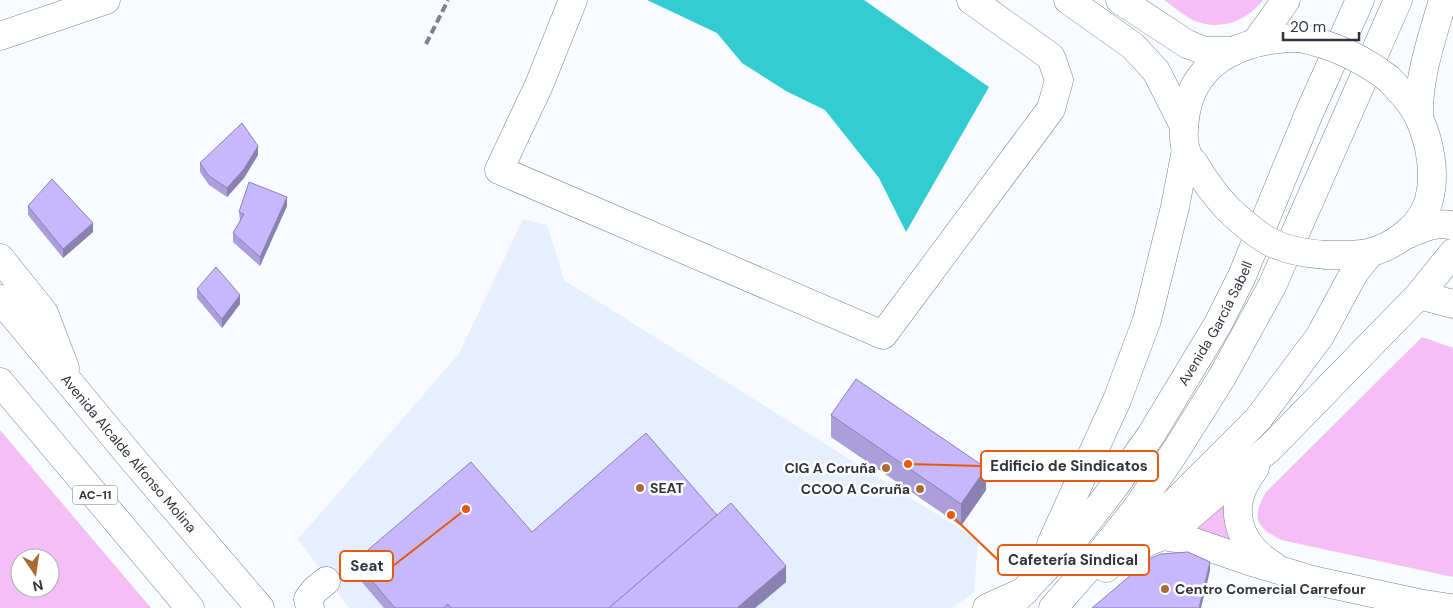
<svg xmlns="http://www.w3.org/2000/svg" width="1453" height="608" viewBox="0 0 1453 608" font-family="'DM Sans',sans-serif">
<style>
.built{fill:#e6efff}
.green{fill:#f3bff5;fill-rule:evenodd}
.water{fill:#33ccd3}
.lines{fill:none;stroke-linecap:round;stroke-linejoin:round}
.minor-casing{stroke:#788293;stroke-width:29}
.major-casing{stroke:#788293;stroke-width:29}
.highway-casing{stroke:#788293;stroke-width:29}
.minor{stroke:#fff;stroke-width:28}
.major{stroke:#fff;stroke-width:28}
.highway{stroke:#fff;stroke-width:28}
.rail{stroke:#80838a;stroke-width:4;stroke-dasharray:8 4;stroke-linecap:butt}
.minor-bridge-casing{stroke:#788293;stroke-width:29;stroke-linecap:butt}
.minor-bridge{stroke:#fff;stroke-width:28}
.wall{fill:#ab9eda}
.shaded-wall{fill:#8b81b1}
.building{fill:#c7b8fd;stroke:#8b81b1}
.poi-dot{fill:#aa6b32;stroke:#fff;stroke-width:2}
.labels{text-anchor:middle;stroke-width:5;stroke-linejoin:round;paint-order:stroke}
.shield{fill:#fff;stroke:#6e7176;stroke-width:1}
.shield-label{font-size:12px;font-weight:bold;fill:#30343c}
.street-label{font-size:14px;fill:#30343c;stroke:#fff}
.poi-label{font-size:14px;font-weight:bold;fill:#30343c;stroke:#fff;text-anchor:end}
.leader{fill:none;stroke:#e8590c;stroke-width:2}
.callout-dot{fill:#e8590c;stroke:#fff;stroke-width:2}
.callout{fill:#fff;stroke:#e8590c;stroke-width:2}
.callout-label{font-size:15px;text-anchor:middle;font-weight:bold;fill:#30343c}
</style>
<rect width="100%" height="100%" fill="#f8fbff"/>
<!-- built -->
<path class="built" d="M 523,219 L 547,225 L 564,280 L 978,540 L 974,593 L 951,608 L 349,608 L 298,539 L 459,354 Z"/>
<!-- green -->
<g class="green">
<path d="M 1164,0 L 1263,0 C 1247,21 1219,32 1193,20 C 1183,15 1173,6 1164,0 Z"/>
<path d="M 1422,337 L 1453,348 L 1453,577 L 1281,540 C 1256,527 1251,518 1266,492 Z"/>
<path d="M 0,430 L 151,608 L 0,608 ZM 20,558 L 50,558 L 50,588 L 20,588 Z"/>
<path d="M 1228,497 L 1242,553 L 1195,530 Z"/>
</g>
<!-- water -->
<path class="water" d="M 647,0 L 864,0 L 989,87 L 906,232 L 879,178 L 825,110 L 786,91 L 742,63 L 717,33 Z"/>
<g class="lines">
<!-- minor casing -->
<g class="minor-casing">
<g id="minor">
<path d="M 573,0 L 539,85 L 499,170 L 883,335 L 1051,109 L 1059,80 L 1051,57 L 971,0"/>
<path d="M 1068,0 L 1133,46 L 1156,71 L 1184,126"/>
<path d="M 1120,0 L 1187,44 L 1205,51 L 1234,51"/>
<path d="M 0,36 L 106,0"/>
<path d="M 1228,209 C 1215,195 1204,180 1194,163 C 1191,160 1187,155 1186,150 C 1182,139 1184,124 1186,112 C 1196,56 1249,38 1300,38"/>
<path d="M 1404,236 C 1418,230 1437,220 1453,226"/>
<path d="M 1326,255 C 1341,255 1354,256 1368,253 C 1394,247 1422,226 1429,200 C 1436,174 1430,142 1419,118 C 1413,103 1400,91 1389,79"/>
<path d="M 1419,295 L 1453,304"/>
<path d="M 1255,468 C 1226,504 1235,543 1274,566"/>
<path d="M 1162,536 L 1188,540 L 1249,561 L 1312,580 L 1418,603 L 1450,608"/>
<path d="M 1126,551 L 1162,536 L 1184,521 L 1271,447 L 1419,295 L 1453,253"/>
<path d="M 310,608 L 308,599 L 315,590 L 326,581"/>
</g>
</g>
<!-- major casing -->
<g class="major-casing">
<g id="major">
<path d="M 1256,42 L 1286,0"/>
<path d="M 1419,116 C 1418,77 1432,38 1443,0"/>
<path d="M 1046,561 L 1052,542 L 1117,400 L 1147,320 L 1175,207 L 1186,150"/>
<path d="M 1106,568 L 1125,552 L 1258,419 L 1320,336 L 1354,273 L 1370,253"/>
<path id="s1" d="M 1008,608 L 1077,535 L 1114,487 L 1151,435 L 1218,324 L 1242,276 L 1310,111 L 1360,0"/>
<path d="M 1053,608 L 1096,559 L 1136,509 L 1173,455 L 1222,377 L 1272,286 L 1398,0"/>
</g>
</g>
<!-- highway casing -->
<g class="highway-casing">
<g id="highway">
<path d="M 0,258 L 44,313 L 65,368"/>
<path id="s2" d="M 0,299 L 131,457 L 260,608"/>
<path d="M 0,382 L 190,608"/>
<path d="M 987,608 L 1025,591"/>
</g>
</g>
<!-- minor -->
<use href="#minor" class="minor"/>
<!-- major -->
<use href="#major" class="major"/>
<!-- highway -->
<use href="#highway" class="highway"/>
<!-- rail -->
<path class="rail" d="M 426,44 L 448,0"/>
<!-- minor-bridge casing -->
<g class="minor-bridge-casing">
<g id="minor-bridge">
<path d="M 1300,38 C 1334,45 1362,58 1389,79"/>
<path d="M 1228,209 C 1262,241 1279,252 1326,255"/>
</g>
</g>
<!-- minor-bridge -->
<use href="#minor-bridge" class="minor-bridge"/>
</g>
<!-- wall -->
<g class="wall">
<path d="M 258,155 L 244,178 L 227,197 L 209,185 L 200,172 L 200,163 Z"/>
<path d="M 28,206 L 93,232 L 63,258 L 28,215 Z"/>
<path d="M 287,206 L 260,266 L 233,242 L 233,233 L 240,221 L 239,212 Z"/>
<path d="M 197,289 L 240,304 L 222,328 L 197,298 Z"/>
<path d="M 831,415 L 986,490 L 961,526 L 831,437 Z"/>
<path d="M 717,515 L 786,582 L 755,608 L 384,608 L 355,574 L 355,561 L 532,532 Z"/>
</g>
<!-- shaded-wall -->
<g class="shaded-wall">
<path d="M 258,146 L 258,155 L 244,178 L 227,197 L 227,188 Z"/>
<path d="M 287,197 L 287,206 L 260,266 L 260,257 Z"/>
<path d="M 93,223 L 93,232 L 63,258 L 63,249 Z"/>
<path d="M 240,295 L 240,304 L 222,328 L 222,319 Z"/>
<path d="M 986,468 L 986,490 L 961,526 L 961,504 Z"/>
<path d="M 1210,562 L 1210,571 L 1201,608 L 1199,608 Z"/>
<path d="M 786,566 L 786,582 L 755,608 L 737,608 Z"/>
</g>
<!-- building -->
<g class="building">
<path d="M 242,123 L 258,146 L 244,169 L 227,188 L 209,176 L 200,163 Z"/>
<path d="M 52,179 L 93,223 L 63,249 L 28,206 Z"/>
<path d="M 249,182 L 287,197 L 260,257 L 233,233 L 244,214 L 239,212 Z"/>
<path d="M 216,267 L 240,295 L 222,319 L 197,289 Z"/>
<path d="M 856,379 L 986,468 L 961,504 L 831,415 Z"/>
<path d="M 646,433 L 717,515 L 609,608 L 451,608 L 448,604 L 443,608 L 395,608 L 355,561 L 471,462 L 532,532 Z"/>
<path d="M 731,503 L 786,566 L 737,608 L 609,608 Z"/>
<path d="M 1188,552 L 1210,562 L 1199,608 L 1092,608 L 1151,558 L 1161,554 Z"/>
</g>
<!-- markers -->
<g class="poi-dot">
<circle cx="886" cy="468" r="5"/>
<circle cx="640" cy="488" r="5"/>
<circle cx="920" cy="489" r="5"/>
<circle cx="1165" cy="589" r="5"/>
</g>
<g class="labels">
<!-- shield labels -->
<rect class="shield" x="72.5" y="485.5" width="45" height="19" rx="4"/>
<g class="shield-label">
<text x="95" y="499">AC-11</text>
</g>
<!-- street labels -->
<g class="street-label">
<text dy="5" stroke="none"><textPath href="#s1" startOffset="354">Avenida García Sabell</textPath></text>
<text dy="5" stroke="none"><textPath href="#s2" startOffset="201">Avenida Alcalde Alfonso Molina</textPath></text>
</g>
<!-- poi labels -->
<g class="poi-label">
<text x="876" y="473">CIG A Coruña</text>
<text x="650" y="493" text-anchor="start">SEAT</text>
<text x="910" y="494">CCOO A Coruña</text>
<text x="1175" y="594" text-anchor="start">Centro Comercial Carrefour</text>
</g>
</g>
<!-- callouts -->
<path class="leader" d="M908 464L981 466M951 515L998 560M466 509L393 566"/>
<g class="callout-dot">
<circle cx="908" cy="464" r="5"/>
<circle cx="951" cy="515" r="5"/>
<circle cx="466" cy="509" r="5"/>
</g>
<g class="callout">
<rect x="981" y="451" width="177" height="30" rx="5"/>
<rect x="998" y="545" width="151" height="30" rx="5"/>
<rect x="340" y="551" width="53" height="30" rx="5"/>
</g>
<g class="callout-label">
<text x="1069" y="471">Edificio de Sindicatos</text>
<text x="1073" y="565">Cafetería Sindical</text>
<text x="367" y="571">Seat</text>
</g>
<!-- north arrow -->
<g transform="translate(35 573) rotate(167)"><circle r="24" fill="#ffffff" stroke="#acaeb1"/>
<path d="M0-4L9 19L0 12L-9 19Z" fill="#aa6b32"/>
<text y="-8" font-size="14" font-weight="bold" text-anchor="middle" fill="#30343c">N</text>
</g>
<!-- scale -->
<path d="M1283 32v8h76v-8" fill="none" stroke="#30343c" stroke-width="2.5"/>
<text x="1290" y="32" font-size="15" fill="#30343c" stroke="#ffffff" stroke-width="4" paint-order="stroke">20 m</text>
</svg>
